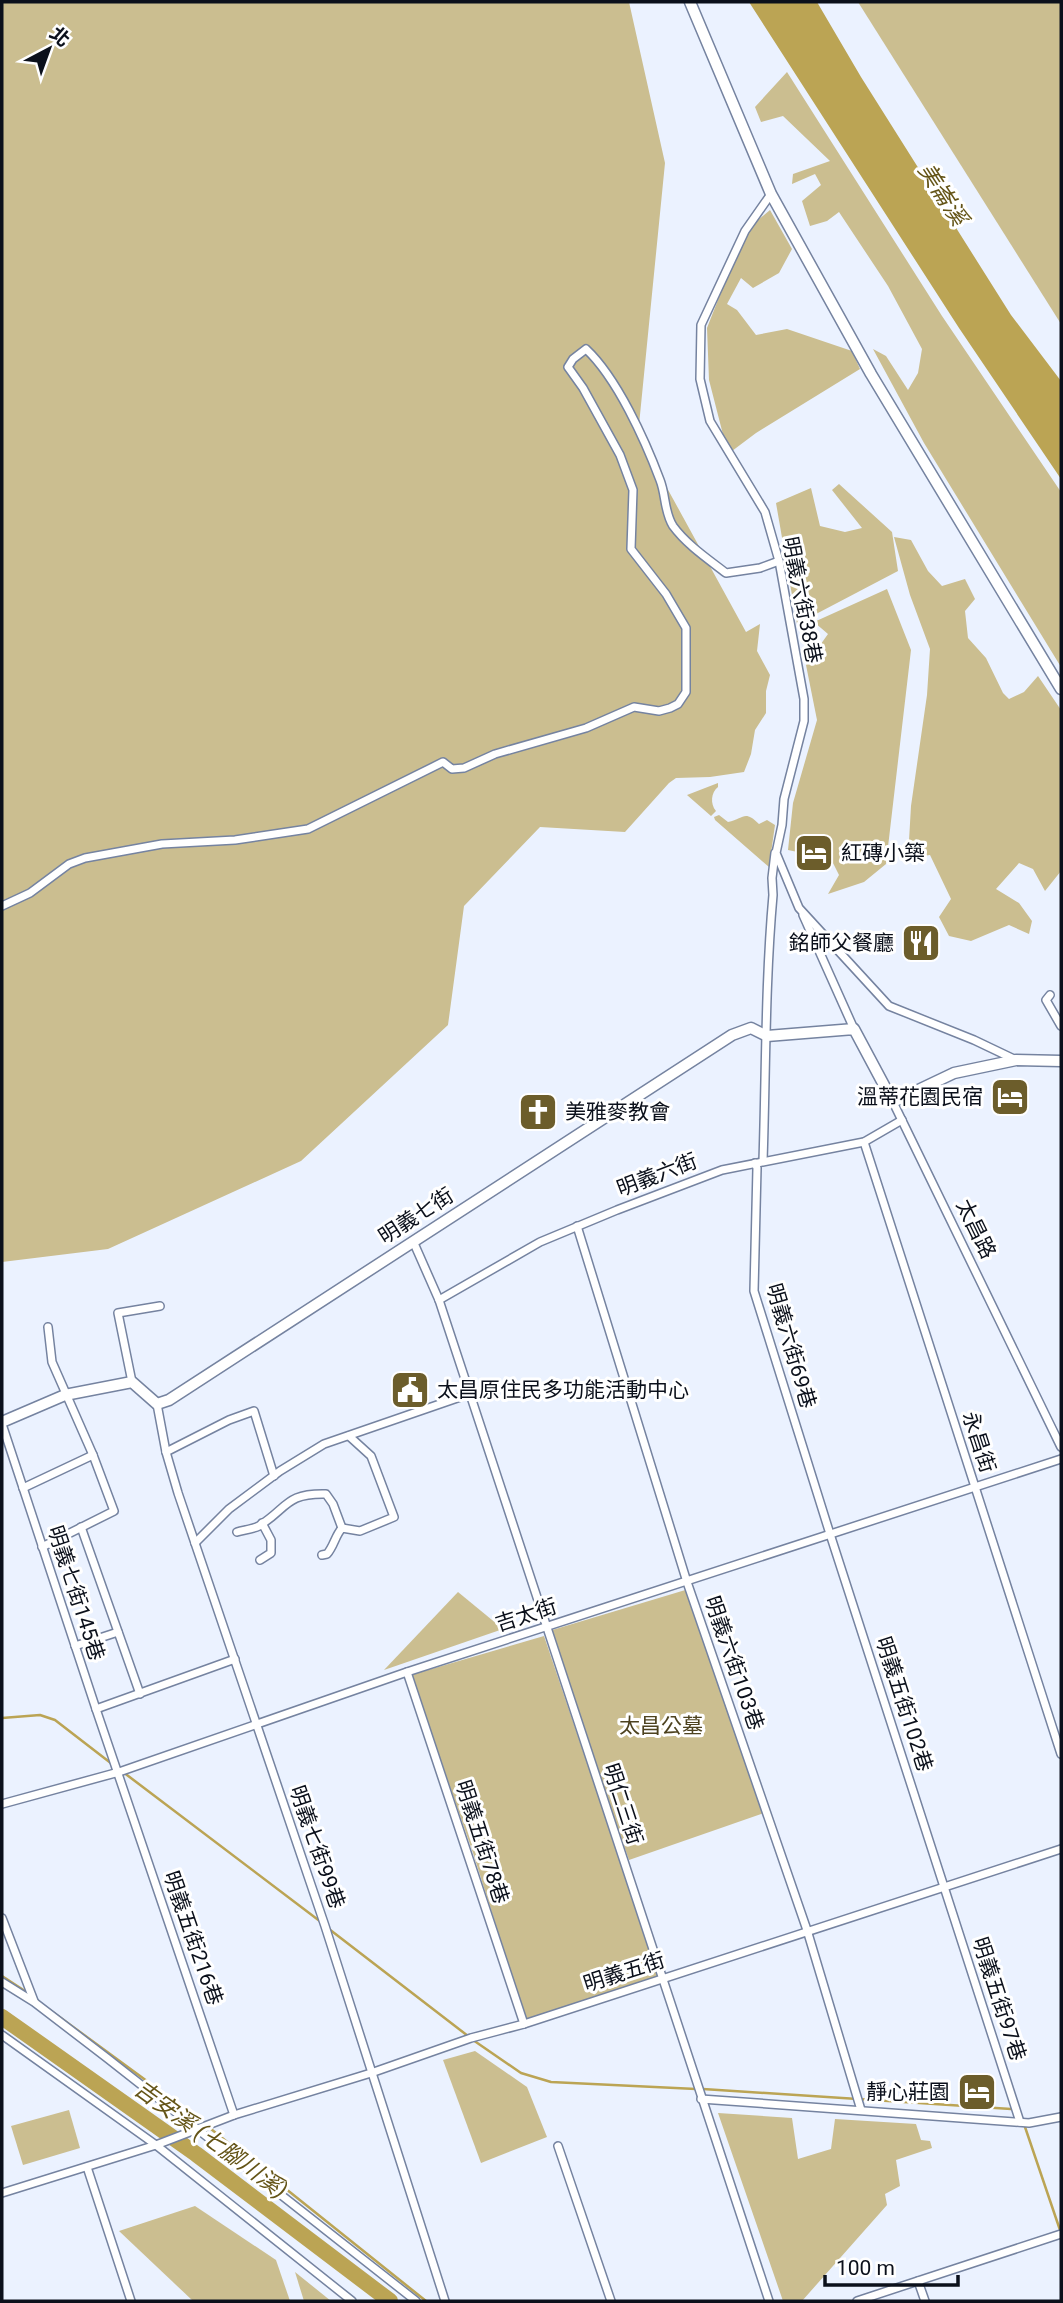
<svg xmlns="http://www.w3.org/2000/svg" width="1063" height="2303" viewBox="0 0 1063 2303" font-family="Roboto,'Noto Sans TC',sans-serif">
<style>
.green{fill:#cbbe90}
.water{fill:#bba454}
.lines{fill:none;stroke-linecap:round;stroke-linejoin:round}
.stream{stroke:#bba454;stroke-width:2.5}
.river{stroke:#bba454;stroke-width:16}
.street-casing{stroke:#7583a0;stroke-width:10}
.secondary-casing{stroke:#7583a0;stroke-width:13}
.street{stroke:#fff;stroke-width:7}
.secondary{stroke:#fff;stroke-width:10}
.labels{text-anchor:middle;stroke-width:6;stroke-linejoin:round;paint-order:stroke}
.street-label{font-size:21px;fill:#0b101b;stroke:#fff}
.poi-label{font-size:21px;fill:#0b101b;stroke:#fff;text-anchor:start}
.park-label{font-size:21px;fill:#4d421f;stroke:#fff}
.water-label{font-size:23px;font-style:italic;fill:#645417;stroke:#fff}
</style>
<rect width="100%" height="100%" fill="#ebf2ff"/>
<!-- green -->
<g class="green">
<path d="M 2,2 L 629,2 L 665,163 L 638,435 L 746,632 L 760,624 L 757,651 L 770,675 L 766,691 L 766,713 L 755,730 L 751,754 L 744,772 L 710,777 L 676,778 L 669,783 L 625,832 L 540,827 L 464,906 L 448,1025 L 301,1161 L 108,1249 L 2,1262 Z"/>
<path d="M 858,2 L 1061,2 L 1061,324 Z"/>
<path d="M 787,72 L 942,316 L 1061,492 L 1061,667 L 924,443 L 873,349 L 886,356 L 908,390 L 918,373 L 922,349 L 888,286 L 839,212 L 827,221 L 810,226 L 802,201 L 821,185 L 815,174 L 792,184 L 793,174 L 830,161 L 783,116 L 761,122 L 755,107 Z"/>
<path d="M 770,210 L 792,249 L 779,273 L 753,288 L 741,278 L 727,304 L 737,310 L 756,335 L 787,329 L 852,351 L 860,369 L 756,433 L 728,454 L 709,380 L 707,328 L 745,231 Z"/>
<path d="M 839,484 L 892,532 L 898,571 L 797,624 L 776,503 L 811,488 L 820,526 L 845,532 L 862,528 L 832,490 Z"/>
<path d="M 894,537 L 911,540 L 928,571 L 942,586 L 965,579 L 975,599 L 965,611 L 968,638 L 986,658 L 1003,693 L 1009,699 L 1024,692 L 1038,676 L 1061,710 L 1061,871 L 1045,891 L 1033,869 L 1019,863 L 996,889 L 1019,903 L 1032,921 L 1029,934 L 1009,925 L 971,941 L 949,936 L 939,917 L 951,899 L 930,855 L 908,858 L 911,806 L 927,695 L 930,649 L 910,595 Z"/>
<path d="M 887,589 L 911,650 L 886,864 L 864,882 L 828,894 L 839,875 L 831,859 L 788,850 L 793,803 L 817,720 L 806,665 L 828,634 L 814,622 Z"/>
<path d="M 718,783 L 718,787 C 711,792 710,804 716,811 L 711,816 L 687,795 Z"/>
<path d="M 719,815 L 728,822 C 744,819 744,809 759,824 L 767,820 L 775,825 L 769,867 L 715,820 L 714,817 Z"/>
<path d="M 692,1588 L 767,1812 L 629,1860 L 549,1631 Z"/>
<path d="M 458,1592 L 503,1629 L 384,1670 Z"/>
<path d="M 544,1636 L 659,1976 L 526,2020 L 473,1853 L 411,1675 Z"/>
<path d="M 475,2051 L 527,2087 L 547,2137 L 481,2163 L 443,2060 Z"/>
<path d="M 69,2110 L 80,2148 L 23,2165 L 11,2126 Z"/>
<path d="M 718,2113 L 792,2118 L 798,2159 L 831,2149 L 835,2119 L 916,2124 L 921,2140 L 930,2141 L 932,2148 L 896,2160 L 900,2186 L 885,2194 L 887,2205 L 802,2301 L 783,2301 Z"/>
<path d="M 195,2206 L 276,2260 L 290,2301 L 193,2301 L 119,2231 Z"/>
<path d="M 295,2272 L 331,2301 L 304,2301 Z"/>
</g>
<!-- water -->
<path class="water" d="M 749,2 L 817,2 L 861,77 L 1011,315 L 1061,381 L 1061,479 L 959,328 Z"/>
<g class="lines">
<!-- stream -->
<g class="stream">
<path d="M 2,1718 L 40,1715 L 55,1720 L 112,1764"/>
<path d="M 123,1772 L 321,1922"/>
<path d="M 329,1929 L 468,2036"/>
<path d="M 2,1976 L 28,1993"/>
<path d="M 50,2010 L 196,2117 L 426,2301"/>
<path d="M 473,2040 L 521,2073 L 551,2082 L 696,2089"/>
<path d="M 703,2089 L 1011,2109"/>
<path d="M 1025,2127 L 1061,2233"/>
</g>
<!-- river -->
<path class="river" d="M 2,2017 L 196,2154 L 390,2301"/>
<!-- street casing -->
<g class="street-casing">
<g id="street">
<path d="M 771,194 L 745,231 L 701,325 L 700,379 L 710,421 L 765,512 L 779,561 L 804,699 L 804,721 L 784,799 L 782,825 L 776,853 L 799,908 L 889,1006 L 974,1040 L 1016,1060"/>
<path d="M 2,906 L 30,893 L 69,864 L 85,858 L 162,844 L 235,840 L 308,829 L 443,762 L 452,769 L 464,768 L 495,754 L 586,728 L 634,707 L 659,711 L 670,708 L 678,704 L 686,692 L 686,628 L 666,594 L 631,549 L 633,490 L 620,455 L 583,388 L 568,367 L 573,359 L 586,349 C 617,378 645,440 660,480 C 666,495 664,512 673,526 C 687,545 708,559 726,573 L 760,568 L 779,561"/>
<path d="M 803,915 L 854,1029"/>
<path d="M 1050,995 L 1046,1000 L 1061,1026"/>
<path d="M 893,1102 L 1061,1447"/>
<path d="M 864,1142 L 1061,1754"/>
<path d="M 763,1161 C 766,1072 765,984 773,895 L 772,878 L 775,853"/>
<path d="M 755,1163 L 757,1168 L 754,1291 L 830,1534 L 1020,2122"/>
<path d="M 577,1226 L 687,1582 L 807,1930 L 861,2110"/>
<path d="M 413,1241 L 439,1300 L 769,2301"/>
<path d="M 439,1300 L 540,1242 L 617,1210 L 722,1170 L 864,1142 L 902,1120"/>
<path d="M 132,1382 L 118,1313 L 160,1306"/>
<path d="M 157,1404 L 166,1452 L 178,1493 L 325,1926 L 445,2301"/>
<path d="M 2,1424 L 96,1709 L 234,2115"/>
<path d="M 166,1452 L 229,1420 L 254,1411 L 274,1476"/>
<path d="M 23,1488 L 93,1455"/>
<path d="M 81,1527 L 140,1694"/>
<path d="M 237,1532 C 244,1530 253,1529 259,1526 C 288,1508 285,1493 326,1494 L 333,1504 L 342,1528"/>
<path d="M 195,1543 L 229,1509 L 280,1471 L 324,1444 L 469,1394"/>
<path d="M 42,1547 L 114,1511 L 93,1455 L 52,1362 L 48,1327"/>
<path d="M 322,1555 L 327,1554 C 334,1546 335,1536 342,1528 L 360,1531 L 394,1517 L 371,1456 L 349,1436"/>
<path d="M 260,1560 L 271,1553 L 271,1540 L 262,1523"/>
<path d="M 75,1646 L 118,1632"/>
<path d="M 407,1672 L 524,2024"/>
<path d="M 96,1709 L 235,1659"/>
<path d="M 2,1804 L 119,1772 L 407,1672 L 1061,1459"/>
<path d="M 2,1918 L 34,2001"/>
<path d="M 2,1982 L 34,2002 L 107,2058 L 416,2301"/>
<path d="M 2,2035 L 156,2145 L 352,2301"/>
<path d="M 701,2099 L 1029,2123 L 1061,2117"/>
<path d="M 558,2146 L 611,2301"/>
<path d="M 87,2167 L 131,2301"/>
<path d="M 2,2193 L 156,2145 L 234,2115 L 371,2073 L 471,2038 L 524,2024 L 1061,1849"/>
<path d="M 918,2281 L 925,2301"/>
<path d="M 857,2301 L 1061,2234"/>
</g>
</g>
<!-- secondary casing -->
<g class="secondary-casing">
<g id="secondary">
<path d="M 690,2 L 771,194 L 871,374 L 1061,689"/>
<path d="M 2,1422 L 65,1395 L 132,1382 L 157,1404 L 169,1400 L 732,1035 L 751,1028 L 767,1036 L 854,1029 L 893,1102 L 954,1073 L 1016,1060 L 1061,1061"/>
</g>
</g>
<!-- street -->
<use href="#street" class="street"/>
<!-- secondary -->
<use href="#secondary" class="secondary"/>
</g>
<!-- icons -->
<defs>
<g id="hotel-square" transform="scale(2.0125)"><rect x="-9" y="-9" width="18" height="18" rx="4" fill="#6c5d2b" stroke="#fff"/><path d="M-6-4.5h1.5V1H6V5H4.5V3h-9V5H-6ZM-4 0a1.8 1.8 0 1 1 3.6 0ZM.5 0V-2.5h3Q6-2.5 6 0Z" fill="#fff"/></g>
<g id="restaurant-square" transform="scale(2.0125)"><rect x="-9" y="-9" width="18" height="18" rx="4" fill="#6c5d2b" stroke="#fff"/><path d="M-5-6h1v4h1v-4h1v4h1v-4h1v5L-1.5 .5V6h-2V.5L-5-1ZM5-6V6H3V1.5H1.5Q1.5-4 5-6Z" fill="#fff"/></g>
<g id="church-square" transform="scale(2.0125)"><rect x="-9" y="-9" width="18" height="18" rx="4" fill="#6c5d2b" stroke="#fff"/><path d="M-1.2-6h2.4v3.5h3.3v2.4h-3.3V6h-2.4V-.1h-3.3v-2.4h3.3Z" fill="#fff"/></g>
<g id="civic-square" transform="scale(2.0125)"><rect x="-9" y="-9" width="18" height="18" rx="4" fill="#6c5d2b" stroke="#fff"/><path d="M-.6-6.5H3V-4.5H.6V-3L4-1V1h2V6H-6V1h2V-1L-.6-3ZM-1.2 2.5V6h2.4V2.5Z" fill="#fff"/></g>
</defs>
<g fill-rule="evenodd">
<use href="#hotel-square" x="814" y="853"/>
<use href="#restaurant-square" x="921" y="943"/>
<use href="#hotel-square" x="1010" y="1097"/>
<use href="#church-square" x="538" y="1112"/>
<use href="#civic-square" x="410" y="1390"/>
<use href="#hotel-square" x="977" y="2092"/>
</g>
<g class="labels">
<!-- street labels -->
<g class="street-label">
<text transform="translate(802 600) rotate(79)" y="7">明義六街38巷</text>
<text transform="translate(657 1175) rotate(-21)" y="7">明義六街</text>
<text transform="translate(416 1216) rotate(-33)" y="7">明義七街</text>
<text transform="translate(976 1229) rotate(64)" y="7">太昌路</text>
<text transform="translate(791 1346) rotate(74)" y="7">明義六街69巷</text>
<text transform="translate(979 1442) rotate(72)" y="7">永昌街</text>
<text transform="translate(76 1593) rotate(72)" y="7">明義七街145巷</text>
<text transform="translate(526 1615) rotate(-18)" y="7">吉太街</text>
<text transform="translate(734 1663) rotate(71)" y="7">明義六街103巷</text>
<text transform="translate(904 1704) rotate(72)" y="7">明義五街102巷</text>
<text transform="translate(623 1804) rotate(72)" y="7">明仁三街</text>
<text transform="translate(482 1842) rotate(72)" y="7">明義五街78巷</text>
<text transform="translate(317 1847) rotate(71)" y="7">明義七街99巷</text>
<text transform="translate(193 1938) rotate(71)" y="7">明義五街216巷</text>
<text transform="translate(624 1972) rotate(-18)" y="7">明義五街</text>
<text transform="translate(999 1999) rotate(72)" y="7">明義五街97巷</text>
</g>
<!-- poi labels -->
<g class="poi-label">
<text x="841" y="860">紅磚小築</text>
<text x="894" y="950" text-anchor="end">銘師父餐廳</text>
<text x="983" y="1104" text-anchor="end">溫蒂花園民宿</text>
<text x="565" y="1119">美雅麥教會</text>
<text x="437" y="1397">太昌原住民多功能活動中心</text>
<text x="950" y="2099" text-anchor="end">靜心莊園</text>
</g>
<!-- park labels -->
<g class="park-label">
<text x="661" y="1733">太昌公墓</text>
</g>
<!-- water labels -->
<g class="water-label">
<text transform="translate(943 194) rotate(57)" y="8">美崙溪</text>
<text transform="translate(211 2139) rotate(36)" y="8">吉安溪 (七腳川溪)</text>
</g>
</g>
<!-- border -->
<rect width="1063" height="2303" fill="none" stroke="#0b101b" stroke-width="7"/>
<!-- north arrow -->
<g transform="translate(49 49) rotate(41)" stroke="#ffffff" stroke-width="5" paint-order="stroke">
<path d="M0-5L12 26L0 18L-12 26Z" fill="#0b101b"/>
<text y="-10" font-size="19" font-weight="bold" text-anchor="middle" fill="#0b101b">北</text>
</g>
<!-- scale -->
<path d="M825 2275v10h133v-10" fill="none" stroke="#0b101b" stroke-width="3.5"/>
<text x="836" y="2275" font-size="21" fill="#0b101b" stroke="#ffffff" stroke-width="5" paint-order="stroke">100 m</text>
</svg>
